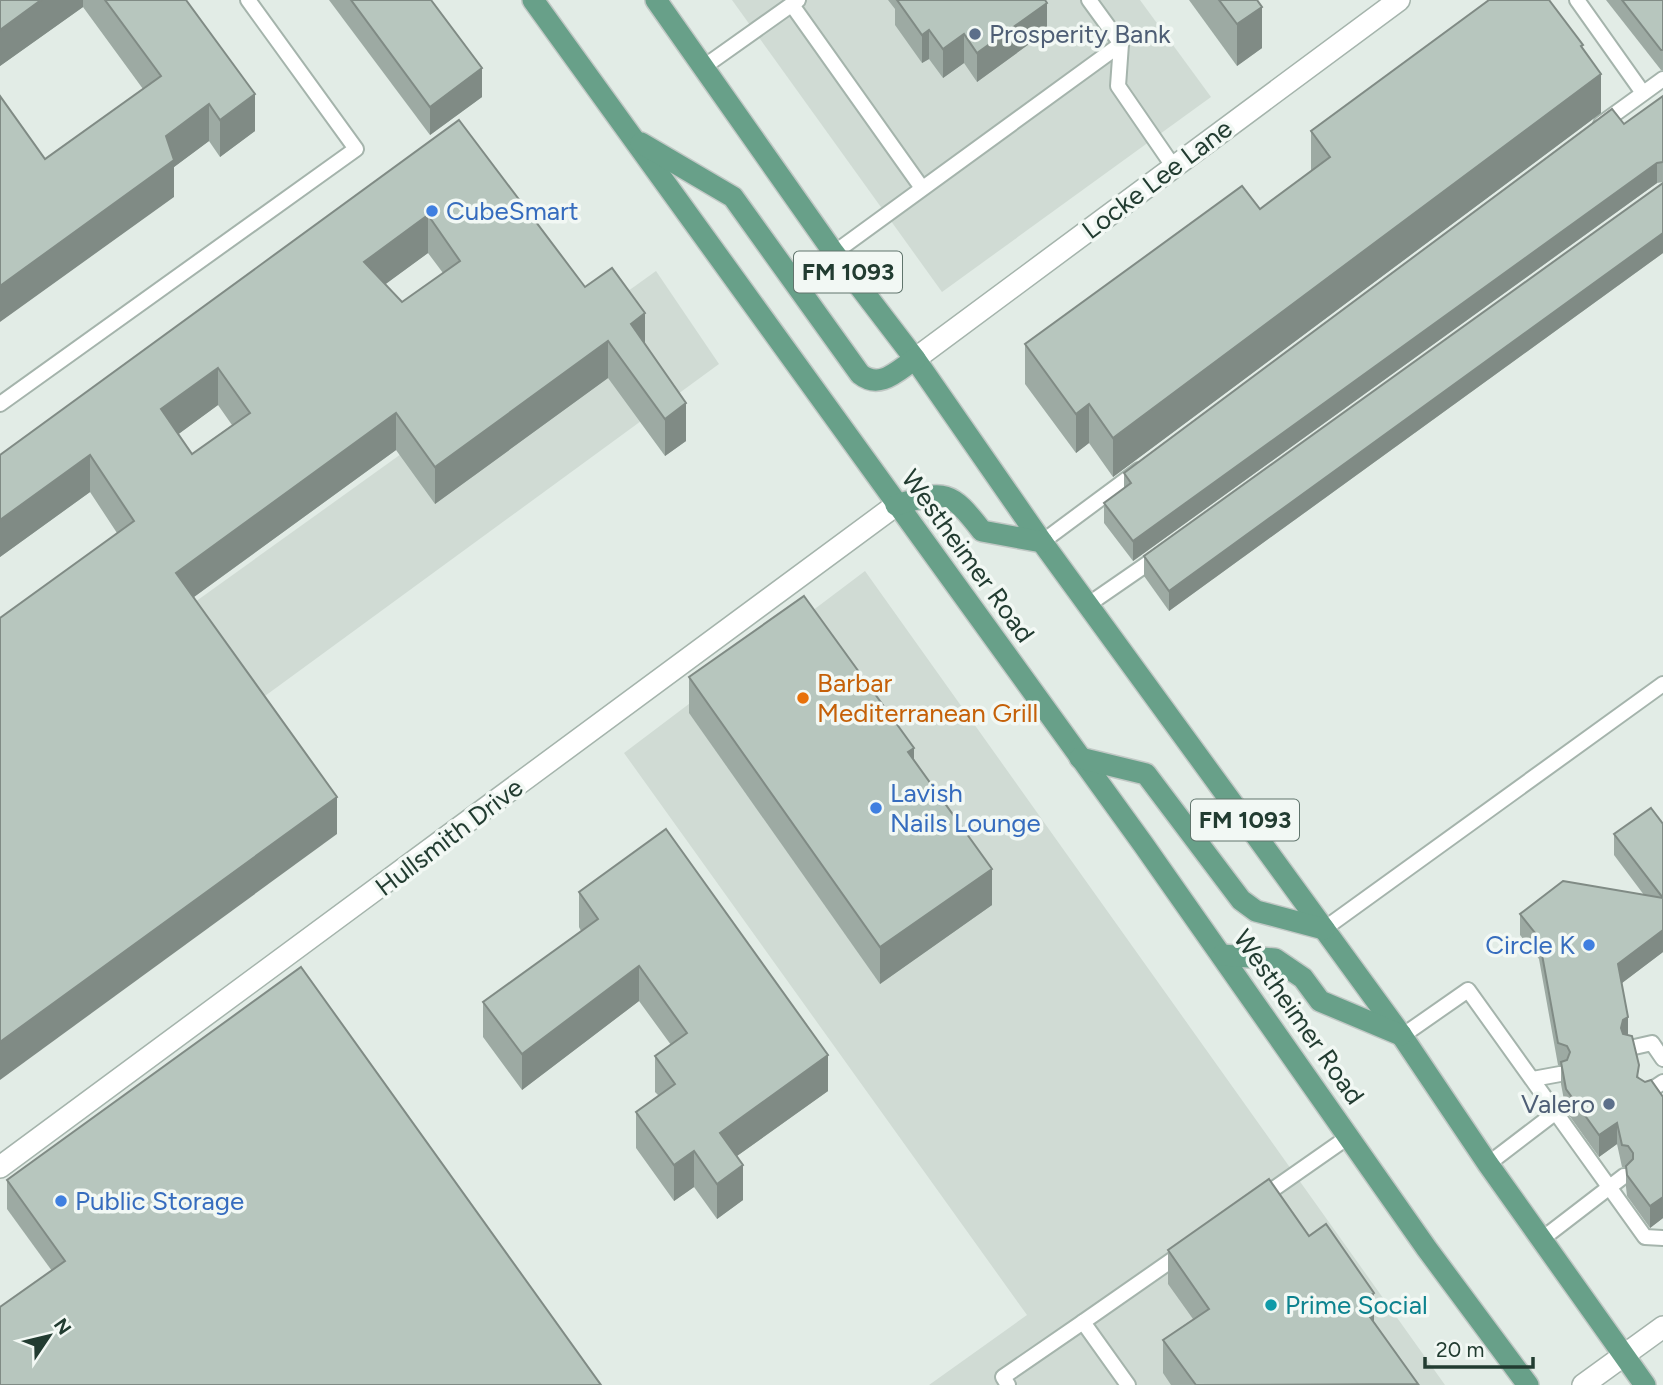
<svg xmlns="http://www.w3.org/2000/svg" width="1663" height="1385" viewBox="0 0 1663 1385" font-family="Figtree,sans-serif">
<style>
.built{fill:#d0dbd4}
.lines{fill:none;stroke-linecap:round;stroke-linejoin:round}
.service-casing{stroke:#a5b4ac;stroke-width:18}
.minor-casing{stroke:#a5b4ac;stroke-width:24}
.tertiary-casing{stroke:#a5b4ac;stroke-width:24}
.primary-casing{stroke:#c1c8c5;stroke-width:24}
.service{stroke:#fff;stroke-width:14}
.minor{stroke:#fff;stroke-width:21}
.tertiary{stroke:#fff;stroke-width:21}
.primary{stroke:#68a089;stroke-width:21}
.wall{fill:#9daaa3;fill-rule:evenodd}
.shaded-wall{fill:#808b85}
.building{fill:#b7c6be;stroke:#808b85;stroke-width:2;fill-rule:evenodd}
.service-dot{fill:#5c6f8a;stroke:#f2f8f4;stroke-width:2.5}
.shop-dot{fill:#3f7fe0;stroke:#f2f8f4;stroke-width:2.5}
.food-dot{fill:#e8710a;stroke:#f2f8f4;stroke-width:2.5}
.culture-dot{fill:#0f9aa8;stroke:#f2f8f4;stroke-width:2.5}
.labels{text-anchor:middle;stroke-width:7;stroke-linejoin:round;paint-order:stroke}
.shield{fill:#f2f8f4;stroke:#60746c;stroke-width:2}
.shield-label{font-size:24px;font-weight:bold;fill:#223c31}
.service-label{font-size:26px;fill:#4e5e75;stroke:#f2f8f4;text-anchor:start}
.street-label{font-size:26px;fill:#223c31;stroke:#f2f8f4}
.shop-label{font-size:26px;fill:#366cbe;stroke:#f2f8f4;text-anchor:start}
.food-label{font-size:26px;fill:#c56008;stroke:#f2f8f4;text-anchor:start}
.culture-label{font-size:26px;fill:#0d838f;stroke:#f2f8f4;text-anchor:start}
</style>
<rect width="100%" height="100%" fill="#e2ece6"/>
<!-- built -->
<g class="built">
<path d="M 732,0 L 1140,0 L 1211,97 L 942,292 Z"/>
<path d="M 656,271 L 719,364 L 250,707 L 181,612 Z"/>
<path d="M 865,571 L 1445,1385 L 929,1385 L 1027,1315 L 624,753 Z"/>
</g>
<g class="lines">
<!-- service casing -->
<g class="service-casing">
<g id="service">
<path d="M 1089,0 L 1121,44 L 1118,86 L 1173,166"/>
<path d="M 1577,0 L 1643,93"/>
<path d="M 792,5 L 922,188"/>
<path d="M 705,66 L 798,0"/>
<path d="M 1601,124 L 1663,79"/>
<path d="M 834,253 L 1121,44"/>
<path d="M 0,404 L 356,149 L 248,0"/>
<path d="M 1042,542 L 1139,470"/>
<path d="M 1089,604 L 1160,555"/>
<path d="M 1324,929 L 1663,684"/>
<path d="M 1402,1036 L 1468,990 L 1645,1237 L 1663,1238"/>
<path d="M 1630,1048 L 1652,1043 L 1663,1059"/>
<path d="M 1533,1079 L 1560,1074"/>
<path d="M 1645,1094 L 1663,1082"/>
<path d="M 1488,1164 L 1556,1112"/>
<path d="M 1262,1197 L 1348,1137"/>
<path d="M 1542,1239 L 1624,1176"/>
<path d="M 1083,1322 L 1182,1253"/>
<path d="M 1008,1385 L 1003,1377 L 1083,1322 L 1128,1385"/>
</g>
</g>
<!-- minor casing -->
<g class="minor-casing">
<g id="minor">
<path d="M 915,359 L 1399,0"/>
<path d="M 0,1167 L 896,505"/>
</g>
</g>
<!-- tertiary casing -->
<g class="tertiary-casing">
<path id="tertiary" d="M 1583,1385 L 1663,1327"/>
</g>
<!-- primary casing -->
<g class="primary-casing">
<g id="primary">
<path d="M 533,0 L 1143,844 L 1427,1249 L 1528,1385"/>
<path d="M 656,0 L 834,253 L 915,359 L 1042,542 L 1402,1036 L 1488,1164 L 1645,1385"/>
<path d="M 641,143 L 733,197 L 860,374 C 880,390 897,371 915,359"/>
<path d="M 896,505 C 946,490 950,490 982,531 L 1042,542"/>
<path d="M 1080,758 L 1146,774 L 1241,900 L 1256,911 L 1324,929"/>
<path d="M 1222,955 L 1275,959 L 1303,978 L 1320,1001 L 1401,1035"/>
</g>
</g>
<!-- service -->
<use href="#service" class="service"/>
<!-- minor -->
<use href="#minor" class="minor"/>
<!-- tertiary -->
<use href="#tertiary" class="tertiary"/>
<!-- primary -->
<use href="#primary" class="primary"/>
</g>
<!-- wall -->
<g class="wall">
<path d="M 0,0 L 186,0 L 255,131 L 220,157 L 209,141 L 174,167 L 174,197 L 45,159 L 143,89 L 83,7 L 0,66 Z"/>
<path d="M 329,0 L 431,0 L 482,97 L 430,135 Z"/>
<path d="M 888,0 L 1045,0 L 1047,31 L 977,82 L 964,63 L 943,78 L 929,59 L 922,63 L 895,25 L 895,9 Z"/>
<path d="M 1189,0 L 1257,0 L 1262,48 L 1237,66 Z"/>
<path d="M 1606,0 L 1663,0 L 1663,70 L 1661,70 Z"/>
<path d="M 1583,49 L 1601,113 L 1113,477 L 1089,443 L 1076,453 L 1025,384 L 1025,344 L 1260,209 L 1311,171 L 1311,131 Z"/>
<path d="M 1663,96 L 1663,182 L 1657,183 L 1133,561 L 1104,523 L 1104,503 L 1124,489 L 1124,473 L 1624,124 Z"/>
<path d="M 459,120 L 585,287 L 645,345 L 686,441 L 665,456 L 608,378 L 435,504 L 396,450 L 194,597 L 337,834 L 117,533 L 90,492 L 0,557 L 0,455 ZM 428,253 L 443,273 L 402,302 L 385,284 ZM 218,405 L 232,425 L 192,454 L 178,434 Z"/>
<path d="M 1663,183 L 1663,253 L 1169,611 L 1144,576 L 1144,556 Z"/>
<path d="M 689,677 L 914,759 L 992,905 L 880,984 L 689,713 Z"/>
<path d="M 1663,824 L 1663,952 L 1622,983 L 1628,1035 L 1639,1079 L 1663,1097 L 1663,1218 L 1650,1228 L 1627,1196 L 1626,1187 L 1626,1167 L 1622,1167 L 1617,1144 L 1599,1157 L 1566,1111 L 1561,1084 L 1561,1066 L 1558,1065 L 1539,959 L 1520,935 L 1520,914 L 1644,895 L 1614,855 L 1614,834 Z"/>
<path d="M 579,892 L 828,1091 L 737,1156 L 743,1200 L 717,1219 L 694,1187 L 674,1201 L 636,1148 L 636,1112 L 659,1096 L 655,1092 L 655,1056 L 671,1045 L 639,1001 L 522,1090 L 483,1037 L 483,1002 L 581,931 L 579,927 Z"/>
<path d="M 7,1180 L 601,1385 L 52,1271 L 7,1209 Z"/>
<path d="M 1309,1236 L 1374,1322 L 1418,1385 L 1171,1385 L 1163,1373 L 1163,1340 L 1193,1319 L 1168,1284 L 1168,1250 Z"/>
</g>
<!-- shaded-wall -->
<g class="shaded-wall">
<path d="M 41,0 L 83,0 L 83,7 L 0,66 L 0,30 Z"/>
<path d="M 1047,3 L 1047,31 L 977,82 L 977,53 Z"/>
<path d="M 1262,7 L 1262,48 L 1237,66 L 1237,24 Z"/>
<path d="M 929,30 L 929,59 L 922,63 L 922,35 Z"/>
<path d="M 964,34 L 964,63 L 943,78 L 943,49 Z"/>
<path d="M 482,68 L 482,97 L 430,135 L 430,107 Z"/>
<path d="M 1601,74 L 1601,113 L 1113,477 L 1113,438 Z"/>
<path d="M 255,94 L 255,131 L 220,157 L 220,120 Z"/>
<path d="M 209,104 L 209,141 L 174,167 L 174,197 L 0,322 L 0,286 L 166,136 Z"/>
<path d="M 1657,163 L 1657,183 L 1133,561 L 1133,541 Z"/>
<path d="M 428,215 L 428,253 L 364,300 L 364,262 Z"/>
<path d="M 1663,233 L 1663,253 L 1169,611 L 1169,591 Z"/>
<path d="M 645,313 L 645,350 L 631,324 Z"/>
<path d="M 608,341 L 608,378 L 435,504 L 435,467 Z"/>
<path d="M 218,368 L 218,405 L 161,447 L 161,409 Z"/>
<path d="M 686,403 L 686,441 L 665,456 L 665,419 Z"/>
<path d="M 1089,404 L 1089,443 L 1076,453 L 1076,414 Z"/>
<path d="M 396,413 L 396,450 L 176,610 L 176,573 Z"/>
<path d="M 90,455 L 90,492 L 0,557 L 0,520 Z"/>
<path d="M 914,748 L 914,784 L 908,752 Z"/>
<path d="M 337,797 L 337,834 L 0,1080 L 0,1042 Z"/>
<path d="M 992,869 L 992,905 L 880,984 L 880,947 Z"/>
<path d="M 1663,930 L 1663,952 L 1618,986 L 1618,964 Z"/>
<path d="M 639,966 L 639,1001 L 522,1090 L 522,1054 Z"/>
<path d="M 1628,1017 L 1628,1039 L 1623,1041 L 1621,1028 L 1623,1020 Z"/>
<path d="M 828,1055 L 828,1091 L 720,1168 L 720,1133 Z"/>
<path d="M 1617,1123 L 1617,1144 L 1599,1157 L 1599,1135 Z"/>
<path d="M 694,1151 L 694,1187 L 674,1201 L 674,1165 Z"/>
<path d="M 743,1165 L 743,1200 L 717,1219 L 717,1184 Z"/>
<path d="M 1663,1197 L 1663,1218 L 1650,1228 L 1650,1206 Z"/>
<path d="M 1374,1293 L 1374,1327 L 1360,1303 Z"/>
</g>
<!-- building -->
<g class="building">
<path d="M 0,0 L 41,0 L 0,30 Z"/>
<path d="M 105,0 L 186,0 L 255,94 L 220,120 L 209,104 L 166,136 L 174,160 L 0,286 L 0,96 L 45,159 L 161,76 Z"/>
<path d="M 351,0 L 431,0 L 482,68 L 430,107 Z"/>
<path d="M 897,0 L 1045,0 L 1047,3 L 977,53 L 964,34 L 943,49 L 929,30 L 922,35 Z"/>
<path d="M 1219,0 L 1257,0 L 1262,7 L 1237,24 Z"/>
<path d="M 1489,0 L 1549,0 L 1583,45 L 1581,46 L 1601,74 L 1113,438 L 1089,404 L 1076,414 L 1025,344 L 1242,186 L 1260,209 L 1330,157 L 1311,131 Z"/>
<path d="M 1622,0 L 1663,0 L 1663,50 L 1661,50 Z"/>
<path d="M 1663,96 L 1663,162 L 1657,163 L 1133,541 L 1104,503 L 1131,483 L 1124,473 L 1612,109 L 1624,124 Z"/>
<path d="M 459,120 L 585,287 L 612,268 L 645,313 L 631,324 L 686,403 L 665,419 L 608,341 L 435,467 L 396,413 L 176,573 L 337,797 L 0,1042 L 0,618 L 134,521 L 90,455 L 0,520 L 0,455 ZM 428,215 L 460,261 L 402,302 L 364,262 ZM 218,368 L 250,413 L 192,454 L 161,409 Z"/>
<path d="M 1663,183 L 1663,233 L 1169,591 L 1144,556 Z"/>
<path d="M 804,596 L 914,748 L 908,752 L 992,869 L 880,947 L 689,677 Z"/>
<path d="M 1651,808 L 1663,824 L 1663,898 L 1614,834 Z"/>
<path d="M 666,829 L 828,1055 L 720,1133 L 743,1165 L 717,1184 L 694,1151 L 674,1165 L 636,1112 L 675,1084 L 655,1056 L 687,1033 L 639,966 L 522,1054 L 483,1002 L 598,919 L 579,892 Z"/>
<path d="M 1563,881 L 1663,898 L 1663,930 L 1618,964 L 1628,1017 L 1623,1020 L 1621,1028 L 1623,1034 L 1632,1036 L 1639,1065 L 1637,1077 L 1645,1082 L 1651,1080 L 1663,1097 L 1663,1197 L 1650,1206 L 1627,1175 L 1626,1166 L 1633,1159 L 1633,1153 L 1628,1146 L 1622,1145 L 1617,1123 L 1599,1135 L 1566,1089 L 1561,1062 L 1567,1060 L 1570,1052 L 1567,1046 L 1558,1043 L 1539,938 L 1520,914 Z"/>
<path d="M 301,967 L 601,1385 L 0,1385 L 0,1307 L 65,1261 L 7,1180 Z"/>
<path d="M 1269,1179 L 1309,1236 L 1326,1224 L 1374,1293 L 1360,1303 L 1418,1384 L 1196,1385 L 1163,1340 L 1209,1309 L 1168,1250 Z"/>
</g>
<!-- markers -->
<g class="service-dot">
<circle cx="975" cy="34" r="7"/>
<circle cx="1609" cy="1104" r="7"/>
</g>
<g class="shop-dot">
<circle cx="432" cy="211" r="7"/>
<circle cx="876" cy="808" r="7"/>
<circle cx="1589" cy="945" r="7"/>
<circle cx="61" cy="1201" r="7"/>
</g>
<circle class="food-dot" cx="803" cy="698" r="7"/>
<circle class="culture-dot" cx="1271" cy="1305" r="7"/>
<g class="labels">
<!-- shield labels -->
<g class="shield">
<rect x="794" y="251.5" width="108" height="41" rx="5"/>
<rect x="1191" y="799.5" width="108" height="41" rx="5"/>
</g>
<g class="shield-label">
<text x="848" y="280">FM 1093</text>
<text x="1245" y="828">FM 1093</text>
</g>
<!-- service labels -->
<g class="service-label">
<text x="989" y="43">Prosperity Bank</text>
<text x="1595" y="1113" text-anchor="end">Valero</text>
</g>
<!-- street labels -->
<g class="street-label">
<text transform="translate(1157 179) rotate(-37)" y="9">Locke Lee Lane</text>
<text transform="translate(968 556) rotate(54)" y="9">Westheimer Road</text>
<text transform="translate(449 837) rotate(-37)" y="9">Hullsmith Drive</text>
<text transform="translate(1299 1017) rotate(55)" y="9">Westheimer Road</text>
</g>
<!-- shop labels -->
<g class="shop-label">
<text x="446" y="220">CubeSmart</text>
<text x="890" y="802">Lavish<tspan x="890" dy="30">Nails Lounge</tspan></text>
<text x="1575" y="954" text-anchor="end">Circle K</text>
<text x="75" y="1210">Public Storage</text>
</g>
<!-- food labels -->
<g class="food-label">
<text x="817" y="692">Barbar<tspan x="817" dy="30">Mediterranean Grill</tspan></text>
</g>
<!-- culture labels -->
<g class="culture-label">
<text x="1285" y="1314">Prime Social</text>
</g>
</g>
<!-- north arrow -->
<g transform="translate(49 1336) rotate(55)" stroke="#f2f8f4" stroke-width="5" paint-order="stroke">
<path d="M0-5L12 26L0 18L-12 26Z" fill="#223c31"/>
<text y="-10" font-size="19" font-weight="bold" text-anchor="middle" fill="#223c31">N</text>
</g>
<!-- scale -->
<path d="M1425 1357v10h108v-10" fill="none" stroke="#223c31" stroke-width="3.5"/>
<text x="1436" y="1357" font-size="21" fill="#223c31" stroke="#f2f8f4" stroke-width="5" paint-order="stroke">20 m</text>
</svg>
